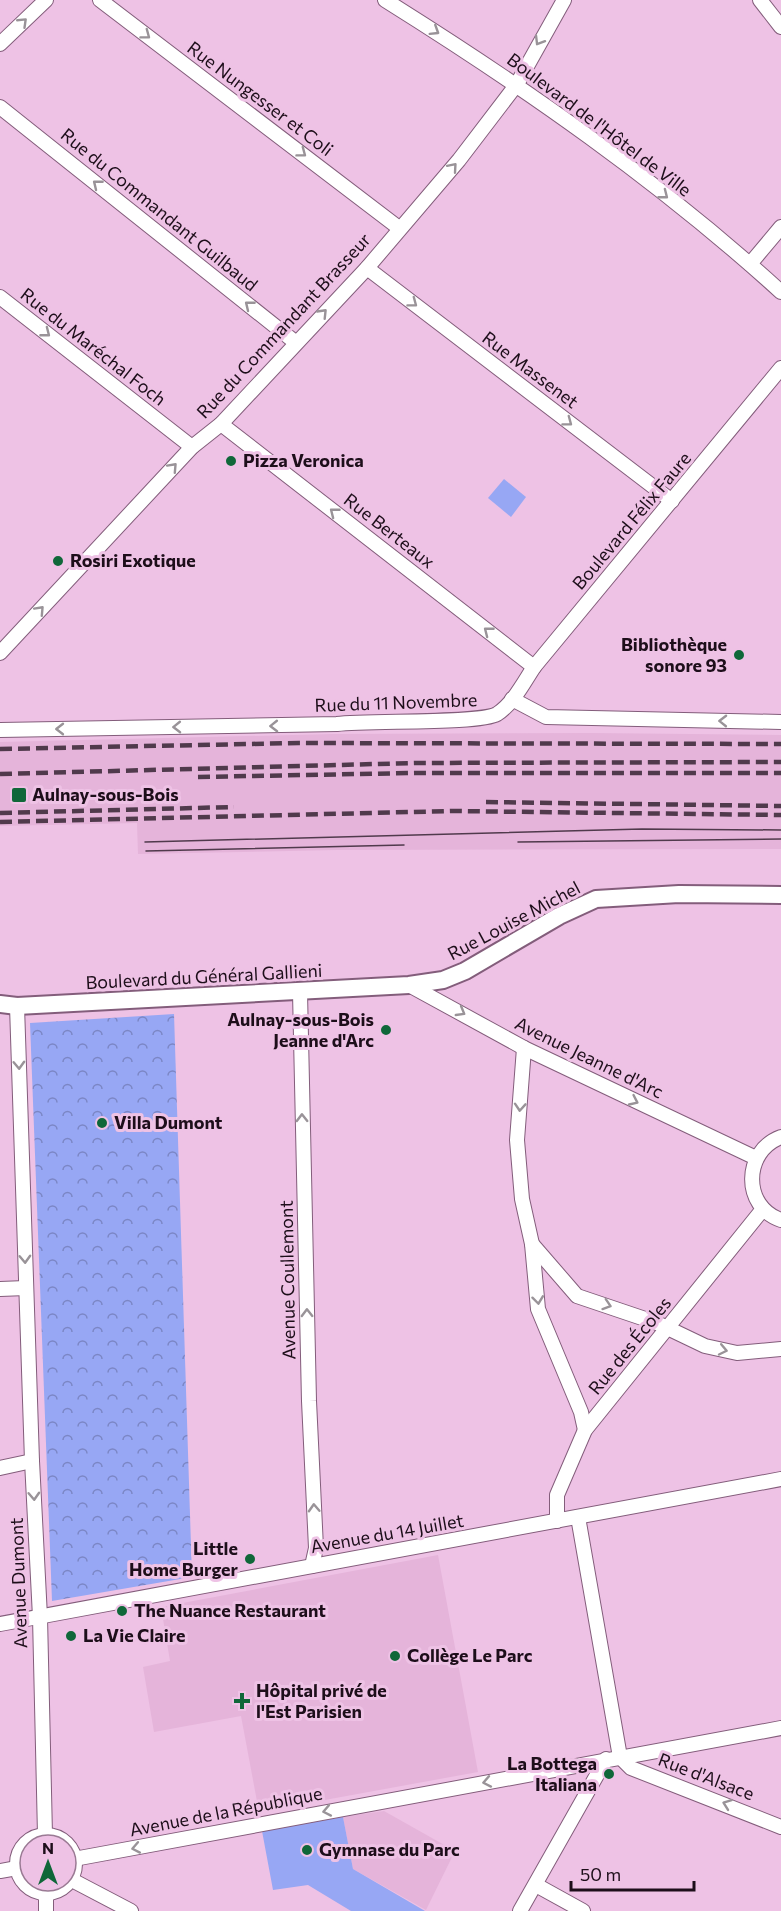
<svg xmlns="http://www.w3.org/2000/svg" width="781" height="1911" viewBox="0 0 781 1911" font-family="Commissioner,sans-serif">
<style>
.built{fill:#e5b4da}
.green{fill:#97a7f4}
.park{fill:url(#park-crowns)}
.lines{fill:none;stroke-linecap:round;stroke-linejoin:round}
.minor-casing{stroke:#835d7b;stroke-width:16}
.tertiary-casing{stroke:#835d7b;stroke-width:20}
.minor{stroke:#fff;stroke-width:14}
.tertiary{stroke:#fff;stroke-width:16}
.tram{stroke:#503a4c;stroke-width:1.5}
.rail{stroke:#503a4c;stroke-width:4.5;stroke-dasharray:12 6;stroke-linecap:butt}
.oneway{stroke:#999398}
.poi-dot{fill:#0f6739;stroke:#eec2e5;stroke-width:2}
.labels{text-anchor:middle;stroke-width:6;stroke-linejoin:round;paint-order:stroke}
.street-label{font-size:18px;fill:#1d0e1a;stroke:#eec2e5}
.poi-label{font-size:18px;font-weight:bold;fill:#1d0e1a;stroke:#eec2e5;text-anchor:start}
</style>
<defs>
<pattern id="park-crowns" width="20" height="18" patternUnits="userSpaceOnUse" patternTransform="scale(1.5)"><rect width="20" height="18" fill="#97a7f4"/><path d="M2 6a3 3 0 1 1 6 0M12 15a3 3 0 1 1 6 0" fill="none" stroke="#7b86c5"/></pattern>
</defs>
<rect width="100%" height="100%" fill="#eec2e5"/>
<!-- built -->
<g class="built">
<path d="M 592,733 L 781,735 L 781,849 L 337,850 L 138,854 L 137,823 L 0,826 L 0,742 L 332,734 Z"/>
<path d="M 438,1555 L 478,1772 L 259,1812 L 241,1716 L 154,1732 L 143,1667 L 170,1661 L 161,1607 Z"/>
<path d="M 384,1811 L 455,1851 L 426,1910 L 353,1869 L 343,1817 Z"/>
</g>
<!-- green -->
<g class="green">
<path d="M 504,479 L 526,497 L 511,517 L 488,498 Z"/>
<path d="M 343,1817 L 353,1869 L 425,1911 L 351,1911 L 308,1885 L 273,1890 L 262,1831 Z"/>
</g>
<!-- park -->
<path class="park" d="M 174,1014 L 192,1577 L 52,1601 L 30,1023 Z"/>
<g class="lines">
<!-- minor casing -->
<g class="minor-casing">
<g id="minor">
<path d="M 100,0 L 399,228"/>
<path d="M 385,0 C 524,87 659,181 781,292"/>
<path d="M 760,0 L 781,27"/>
<path d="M 0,44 L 46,0"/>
<path d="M 0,107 L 295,342"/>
<path d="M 750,264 L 781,227"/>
<path d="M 367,268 L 672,501"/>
<path d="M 0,297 L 192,447"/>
<path d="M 221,424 L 534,667"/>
<path d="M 0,653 L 192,447 L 221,424 L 367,268 L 459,160 L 517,84 L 564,0"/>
<path d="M 512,699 L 546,717 L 781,722"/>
<path d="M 0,730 L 337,724 C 368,720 480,724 497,714 C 513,704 524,682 534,667 L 781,368"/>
<path d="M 409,985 L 524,1048 L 756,1158"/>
<path d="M 300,992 L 309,1401 L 316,1548 L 312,1566"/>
<path d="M 17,1006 L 32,1461 L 40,1617 L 45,1835"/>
<path d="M 524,1048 L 517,1140 L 522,1199 L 532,1244 L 538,1309 L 581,1412 L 585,1430"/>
<path d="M 781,1137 C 743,1151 742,1207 781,1220"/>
<path d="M 532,1244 L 577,1296 L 657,1323 L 705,1346 L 737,1353 L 781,1349"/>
<path d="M 0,1289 L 26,1288"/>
<path d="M 0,1468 L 32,1461"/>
<path d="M 578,1517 L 620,1757 L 631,1768 L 781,1827"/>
<path d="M 557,1521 L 557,1495 L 585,1430 L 763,1209"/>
<path d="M 0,1624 L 781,1479"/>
<circle cx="46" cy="1864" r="29"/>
<path d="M 74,1859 L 781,1728"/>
<path d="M 0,1871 L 17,1868"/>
<path d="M 70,1879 L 131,1911"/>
<path d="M 536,1885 L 583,1911"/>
<path d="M 46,1893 L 46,1911"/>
<path d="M 520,1911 L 606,1759"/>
</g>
</g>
<!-- tertiary casing -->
<g class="tertiary-casing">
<path id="tertiary" d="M 0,1004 L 17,1006 L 409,985 L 443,980 L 465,971 L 559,916 L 596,899 L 679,894 L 781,895"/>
</g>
<!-- minor -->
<use href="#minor" class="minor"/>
<!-- tertiary -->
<use href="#tertiary" class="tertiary"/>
<!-- tram -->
<g class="tram">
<path d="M 145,842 L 642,829 L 781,830"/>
<path d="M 518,842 L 781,839"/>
<path d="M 146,851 L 404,845"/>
</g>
<!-- rail -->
<g class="rail">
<path d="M 0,749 L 299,743 L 781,744"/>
<path d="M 0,774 L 414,763 L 781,762"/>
<path d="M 198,777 L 414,773 L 781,773"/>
<path d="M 486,802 L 781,806"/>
<path d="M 0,813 L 234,807"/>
<path d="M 0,822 L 452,811 L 781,815"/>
</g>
</g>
<!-- one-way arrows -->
<defs><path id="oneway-chevron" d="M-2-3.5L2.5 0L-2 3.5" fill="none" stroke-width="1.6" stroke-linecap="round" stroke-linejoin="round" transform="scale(1.5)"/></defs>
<g class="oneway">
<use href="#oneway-chevron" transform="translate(23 22) rotate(-44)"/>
<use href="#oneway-chevron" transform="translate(435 31) rotate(32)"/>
<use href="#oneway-chevron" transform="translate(146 35) rotate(37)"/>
<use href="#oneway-chevron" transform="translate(539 41) rotate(121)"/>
<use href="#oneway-chevron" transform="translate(302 153) rotate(37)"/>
<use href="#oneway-chevron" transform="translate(453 167) rotate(-49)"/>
<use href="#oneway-chevron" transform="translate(97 184) rotate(-141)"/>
<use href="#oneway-chevron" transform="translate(664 195) rotate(38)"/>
<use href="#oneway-chevron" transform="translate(413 303) rotate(37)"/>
<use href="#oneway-chevron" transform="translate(249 305) rotate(-141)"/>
<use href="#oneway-chevron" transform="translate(323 313) rotate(-46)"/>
<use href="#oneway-chevron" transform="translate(46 333) rotate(38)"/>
<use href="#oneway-chevron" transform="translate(568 422) rotate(37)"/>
<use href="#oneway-chevron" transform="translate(173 467) rotate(-47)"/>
<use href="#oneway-chevron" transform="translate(334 512) rotate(-142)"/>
<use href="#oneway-chevron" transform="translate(40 610) rotate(-47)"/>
<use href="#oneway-chevron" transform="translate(488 631) rotate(-142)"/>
<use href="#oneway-chevron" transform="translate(723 721) rotate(-179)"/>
<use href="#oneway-chevron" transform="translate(274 726) rotate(179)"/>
<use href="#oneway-chevron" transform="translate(177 727) rotate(179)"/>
<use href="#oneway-chevron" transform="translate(60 729) rotate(180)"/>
<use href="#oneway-chevron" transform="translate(461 1012) rotate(30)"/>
<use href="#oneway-chevron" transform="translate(19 1065) rotate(88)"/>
<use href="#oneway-chevron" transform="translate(634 1101) rotate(25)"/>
<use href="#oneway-chevron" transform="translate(520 1107) rotate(94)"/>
<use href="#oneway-chevron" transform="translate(302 1118) rotate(-91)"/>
<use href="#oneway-chevron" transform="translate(25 1259) rotate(88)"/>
<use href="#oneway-chevron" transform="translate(538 1300) rotate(83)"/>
<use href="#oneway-chevron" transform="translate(607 1305) rotate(18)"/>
<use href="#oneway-chevron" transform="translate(307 1313) rotate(-91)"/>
<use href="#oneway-chevron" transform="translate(723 1350) rotate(12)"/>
<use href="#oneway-chevron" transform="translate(34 1496) rotate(87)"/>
<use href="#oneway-chevron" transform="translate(314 1508) rotate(-93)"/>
<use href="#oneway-chevron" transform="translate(487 1782) rotate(169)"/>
<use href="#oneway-chevron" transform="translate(727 1804) rotate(-160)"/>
<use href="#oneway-chevron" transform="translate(327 1811) rotate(169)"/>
<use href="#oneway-chevron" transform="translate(136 1848) rotate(169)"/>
</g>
<!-- markers -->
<g class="poi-dot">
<circle cx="231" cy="461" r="6"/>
<circle cx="58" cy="561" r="6"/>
<circle cx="739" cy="655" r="6"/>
<rect x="11" y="787" width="16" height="16" rx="3"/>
<circle cx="386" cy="1030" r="6"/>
<circle cx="102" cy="1123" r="6"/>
<circle cx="250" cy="1559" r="6"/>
<circle cx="122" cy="1611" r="6"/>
<circle cx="71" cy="1636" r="6"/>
<circle cx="395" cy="1656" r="6"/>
<path d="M239 1692h6v6h6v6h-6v6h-6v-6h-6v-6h6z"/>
<circle cx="609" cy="1774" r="6"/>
<circle cx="307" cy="1850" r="6"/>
</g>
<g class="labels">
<!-- street labels -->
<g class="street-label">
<text transform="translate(260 99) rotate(37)" y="6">Rue Nungesser et Coli</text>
<text transform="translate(599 125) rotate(37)" y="6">Boulevard de l'Hôtel de Ville</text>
<text transform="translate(159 210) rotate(39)" y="6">Rue du Commandant Guilbaud</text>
<text transform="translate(284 326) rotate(-47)" y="6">Rue du Commandant Brasseur</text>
<text transform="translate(93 347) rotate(38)" y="6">Rue du Maréchal Foch</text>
<text transform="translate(530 370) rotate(37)" y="6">Rue Massenet</text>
<text transform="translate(632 521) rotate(-50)" y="6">Boulevard Félix Faure</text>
<text transform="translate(389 531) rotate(38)" y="6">Rue Berteaux</text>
<text transform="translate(396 703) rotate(-2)" y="6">Rue du 11 Novembre</text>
<text transform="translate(514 921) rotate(-28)" y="6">Rue Louise Michel</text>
<text transform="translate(204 977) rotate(-3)" y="6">Boulevard du Général Gallieni</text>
<text transform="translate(589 1058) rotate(26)" y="6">Avenue Jeanne d'Arc</text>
<text transform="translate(288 1280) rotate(-91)" y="6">Avenue Coullemont</text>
<text transform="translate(630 1346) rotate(-51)" y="6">Rue des Écoles</text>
<text transform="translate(387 1534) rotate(-10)" y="6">Avenue du 14 Juillet</text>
<text transform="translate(19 1583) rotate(-92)" y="6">Avenue Dumont</text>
<text transform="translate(706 1777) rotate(21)" y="6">Rue d'Alsace</text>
<text transform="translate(226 1812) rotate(-11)" y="6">Avenue de la République</text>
</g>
<!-- poi labels -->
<g class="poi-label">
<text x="243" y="467">Pizza Veronica</text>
<text x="70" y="567">Rosiri Exotique</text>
<text x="727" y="651" text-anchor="end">Bibliothèque<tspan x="727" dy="21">sonore 93</tspan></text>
<text x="32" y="801">Aulnay-sous-Bois</text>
<text x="374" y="1026" text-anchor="end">Aulnay-sous-Bois<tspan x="374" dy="21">Jeanne d'Arc</tspan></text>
<text x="114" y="1129">Villa Dumont</text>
<text x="238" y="1555" text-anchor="end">Little<tspan x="238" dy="21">Home Burger</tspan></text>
<text x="134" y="1617">The Nuance Restaurant</text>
<text x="83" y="1642">La Vie Claire</text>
<text x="407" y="1662">Collège Le Parc</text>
<text x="256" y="1697">Hôpital privé de<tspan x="256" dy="21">l'Est Parisien</tspan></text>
<text x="597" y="1770" text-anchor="end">La Bottega<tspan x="597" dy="21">Italiana</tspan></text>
<text x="319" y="1856">Gymnase du Parc</text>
</g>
</g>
<!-- north arrow -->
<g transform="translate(48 1863)"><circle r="28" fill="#eec2e5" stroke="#9a7a94" stroke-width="1.5"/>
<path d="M0-4.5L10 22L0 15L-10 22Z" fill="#0f6739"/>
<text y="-9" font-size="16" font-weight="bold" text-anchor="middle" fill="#1d0e1a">N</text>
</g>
<!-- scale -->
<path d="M571 1881v9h123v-9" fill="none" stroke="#1d0e1a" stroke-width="3"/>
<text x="580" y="1881" font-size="18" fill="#1d0e1a" stroke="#eec2e5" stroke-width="4.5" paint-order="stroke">50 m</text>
</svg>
